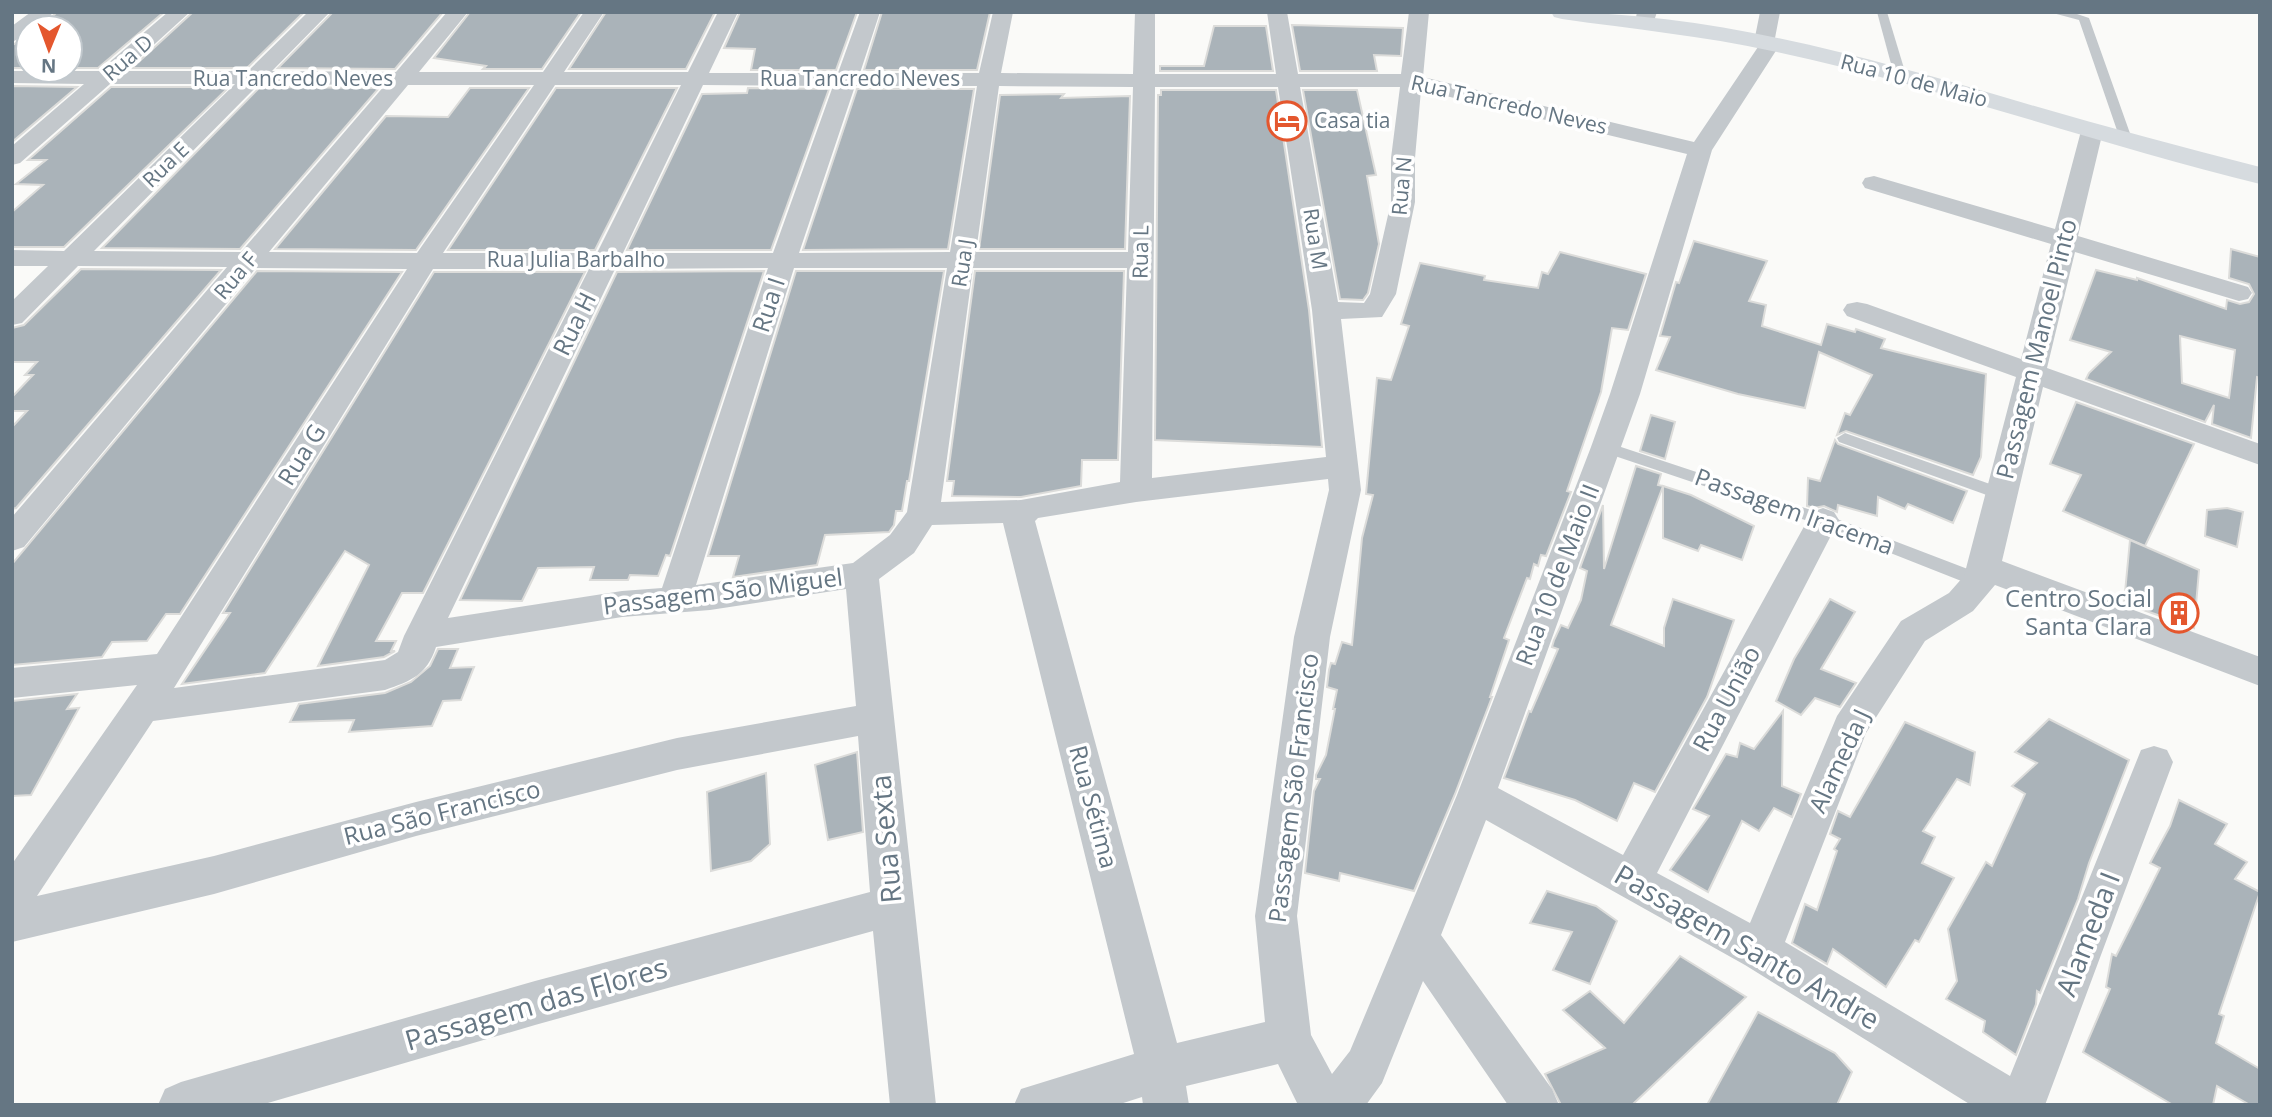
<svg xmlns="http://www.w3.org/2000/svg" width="2272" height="1117" viewBox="0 0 2272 1117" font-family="'Open Sans',sans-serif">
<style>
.building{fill:#aab3b9;stroke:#dcdcda;stroke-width:2;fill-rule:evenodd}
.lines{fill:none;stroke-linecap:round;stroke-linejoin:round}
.lane{fill:#c3c8cc;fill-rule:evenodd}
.street{fill:#c3c8cc;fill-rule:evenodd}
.secondary{fill:#d6dbdf;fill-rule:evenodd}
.labels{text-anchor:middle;stroke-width:7;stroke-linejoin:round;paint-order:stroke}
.far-street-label{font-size:21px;fill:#657683;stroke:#fff}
.far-poi-label{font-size:21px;fill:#657683;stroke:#fff;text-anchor:start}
.street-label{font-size:24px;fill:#657683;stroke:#fff}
.poi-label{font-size:24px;fill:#657683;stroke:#fff;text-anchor:end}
.near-street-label{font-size:28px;fill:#657683;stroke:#fff}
</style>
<rect width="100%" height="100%" fill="#fafaf8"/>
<!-- building -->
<g class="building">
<path d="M 57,12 L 164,12 L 98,68 L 70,68 L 70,28 L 40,28 Z"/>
<path d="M 193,12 L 304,12 L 247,68 L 132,68 Z"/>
<path d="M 395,12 L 443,12 L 395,69 L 278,68 L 332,13 Z"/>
<path d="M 470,12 L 581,12 L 542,69 L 483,69 L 486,66 L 434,58 Z"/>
<path d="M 606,12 L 715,12 L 686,69 L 569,69 Z"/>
<path d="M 740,12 L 857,12 L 836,70 L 751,70 L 755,49 L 724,48 Z"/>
<path d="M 882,12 L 990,12 L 977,70 L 864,70 Z"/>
<path d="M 1292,25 L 1403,28 L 1401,56 L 1374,55 L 1377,71 L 1300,71 Z"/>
<path d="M 1214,26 L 1266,26 L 1273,71 L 1160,71 L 1160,66 L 1204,66 Z"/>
<path d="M 28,37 L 28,68 L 12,68 L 12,45 Z"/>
<path d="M 12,86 L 77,87 L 12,142 Z"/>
<path d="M 111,87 L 229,87 L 64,247 L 12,247 L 12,212 L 43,185 L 16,184 L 46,160 L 28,160 Z"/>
<path d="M 260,87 L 379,88 L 240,249 L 102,248 Z"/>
<path d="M 470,88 L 529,88 L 416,250 L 275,249 L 386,116 L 448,117 Z"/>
<path d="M 556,88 L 677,88 L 595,250 L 448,250 Z"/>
<path d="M 748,88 L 829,89 L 771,250 L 627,250 L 702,94 L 747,93 Z"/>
<path d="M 857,89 L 974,89 L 948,249 L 803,250 Z"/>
<path d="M 1161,90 L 1276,90 L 1309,310 L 1322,447 L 1155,440 L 1158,95 L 1161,95 Z"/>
<path d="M 1303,90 L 1357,90 L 1376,175 L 1367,176 L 1379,244 L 1368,293 L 1363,300 L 1340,299 Z"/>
<path d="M 1064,94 L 1061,98 L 1130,96 L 1125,249 L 979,249 L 1000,95 Z"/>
<path d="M 1694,241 L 1767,261 L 1749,301 L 1766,305 L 1762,326 L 1821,345 L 1827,324 L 1855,332 L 1856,329 L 1885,339 L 1881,348 L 1986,374 L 1981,457 L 1973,475 L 1846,431 L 1837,435 L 1845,413 L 1850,415 L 1872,375 L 1819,352 L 1805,408 L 1738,394 L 1656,370 L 1670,337 L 1660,336 L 1676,282 L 1679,283 Z"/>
<path d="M 2231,249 L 2260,257 L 2260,378 L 2257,377 L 2251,438 L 2212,424 L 2214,405 L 2205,422 L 2086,379 L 2089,373 L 2111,352 L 2070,340 L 2096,270 L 2137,280 L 2137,278 L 2226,309 L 2227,300 L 2240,304 L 2249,302 L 2254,294 L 2249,284 L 2229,278 ZM 2180,336 L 2235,350 L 2229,398 L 2182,383 Z"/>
<path d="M 1560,252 L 1646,274 L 1628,330 L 1612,328 L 1601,392 L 1567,491 L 1571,492 L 1546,556 L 1541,555 L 1538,566 L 1534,564 L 1530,579 L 1527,578 L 1504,638 L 1509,640 L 1490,697 L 1492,697 L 1455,794 L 1414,891 L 1340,873 L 1339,881 L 1305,873 L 1314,791 L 1320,779 L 1316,779 L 1316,775 L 1326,755 L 1335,709 L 1333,709 L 1337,690 L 1327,687 L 1329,670 L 1331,663 L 1335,664 L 1342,642 L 1352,645 L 1362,538 L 1373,495 L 1366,494 L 1377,378 L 1391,380 L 1409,326 L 1401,324 L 1420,263 L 1485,276 L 1484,280 L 1538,288 L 1542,272 L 1548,274 Z"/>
<path d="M 81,269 L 221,270 L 16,508 L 12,509 L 12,427 L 27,411 L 12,411 L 12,397 L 33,375 L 25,375 L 37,362 L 12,362 L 12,328 L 24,325 Z"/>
<path d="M 257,271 L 402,272 L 180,614 L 166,614 L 147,641 L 112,642 L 102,657 L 12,665 L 12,564 Z"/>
<path d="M 764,271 L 670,556 L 666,555 L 658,576 L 630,575 L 628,580 L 590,580 L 594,567 L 538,568 L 522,601 L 460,600 L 617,272 Z"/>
<path d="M 796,271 L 944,271 L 909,481 L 907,481 L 902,511 L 896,511 L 894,525 L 889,532 L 825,535 L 817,565 L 733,577 L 739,556 L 708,556 Z"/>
<path d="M 975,271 L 1124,271 L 1118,460 L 1082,460 L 1081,486 L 1021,497 L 952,496 L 954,481 L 947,481 Z"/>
<path d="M 434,272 L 585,272 L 423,593 L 402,593 L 376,641 L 396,641 L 391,651 L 395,651 L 384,657 L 318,666 L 369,565 L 345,551 L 265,673 L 182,684 L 230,613 L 223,613 Z"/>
<path d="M 2076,402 L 2194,444 L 2145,546 L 2063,511 L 2081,475 L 2050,464 Z"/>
<path d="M 1651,415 L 1675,422 L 1665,459 L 1640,451 Z"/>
<path d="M 1835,440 L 1838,444 L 1967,491 L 1953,523 L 1908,504 L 1905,509 L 1878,497 L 1877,516 L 1838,505 L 1837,512 L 1824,506 L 1814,508 L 1807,506 L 1808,478 L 1820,481 Z"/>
<path d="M 1636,466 L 1661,474 L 1658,485 L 1663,486 L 1611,625 L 1664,646 L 1664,628 L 1673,599 L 1734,620 L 1707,697 L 1655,792 L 1634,783 L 1617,821 L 1575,800 L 1504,778 L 1529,711 L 1531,712 L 1558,649 L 1552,647 L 1554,640 L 1561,625 L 1568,628 L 1581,600 L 1587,571 L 1580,568 L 1603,505 L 1604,569 Z"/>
<path d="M 1663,486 L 1691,495 L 1754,526 L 1742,560 L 1701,545 L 1698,551 L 1663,538 Z"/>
<path d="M 2227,508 L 2243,512 L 2237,547 L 2205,536 L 2207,510 Z"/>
<path d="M 2130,540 L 2199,570 L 2194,628 L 2124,603 Z"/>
<path d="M 1830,599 L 1855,612 L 1821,669 L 1856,683 L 1840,707 L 1815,698 L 1801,715 L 1776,701 L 1794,659 Z"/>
<path d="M 438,649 L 458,649 L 450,668 L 474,667 L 461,700 L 443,701 L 432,726 L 349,732 L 354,720 L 290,722 L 299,704 L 385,693 L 411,682 L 430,666 Z"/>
<path d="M 77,694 L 67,709 L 79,708 L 31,795 L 12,796 L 12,701 Z"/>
<path d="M 1783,711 L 1782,786 L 1801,794 L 1792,817 L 1774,808 L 1759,831 L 1742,821 L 1708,892 L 1670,870 L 1709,816 L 1693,809 L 1726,754 L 1737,757 L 1740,743 L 1754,749 Z"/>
<path d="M 2049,719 L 2129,760 L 2089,863 L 2078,899 L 2040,993 L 2037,991 L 2036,1004 L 2016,1055 L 1983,1032 L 1985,1021 L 1946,999 L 1957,981 L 1948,929 L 1986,862 L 1992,866 L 2025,794 L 2012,786 L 2037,763 L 2015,752 Z"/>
<path d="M 1905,722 L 1975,752 L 1970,785 L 1957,779 L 1923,831 L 1935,837 L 1922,863 L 1954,878 L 1919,942 L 1915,940 L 1886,987 L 1833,949 L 1827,964 L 1792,943 L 1805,904 L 1817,910 L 1837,851 L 1834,849 L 1840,839 L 1830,834 L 1838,811 L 1850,817 Z"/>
<path d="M 857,752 L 863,832 L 828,840 L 815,765 Z"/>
<path d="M 766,773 L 770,844 L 751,861 L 711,871 L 707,792 Z"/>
<path d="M 2179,800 L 2227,824 L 2215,844 L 2247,862 L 2235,879 L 2260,892 L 2219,1014 L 2224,1016 L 2216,1043 L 2260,1069 L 2260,1105 L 2250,1105 L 2217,1086 L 2213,1105 L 2173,1105 L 2083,1052 L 2110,989 L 2106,987 L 2112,954 L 2116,956 L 2160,868 L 2150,863 L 2170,826 Z"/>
<path d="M 1547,891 L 1596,906 L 1617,921 L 1590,984 L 1553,970 L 1572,932 L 1530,923 Z"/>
<path d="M 1680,956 L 1746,997 L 1632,1105 L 1561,1105 L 1545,1074 L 1605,1048 L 1563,1010 L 1590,991 L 1624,1023 Z"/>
<path d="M 1758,1012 L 1835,1053 L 1852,1072 L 1837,1105 L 1707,1105 Z"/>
</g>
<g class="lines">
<!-- lane -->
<g class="lane">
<path d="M 1877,12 L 1887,12 L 1906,75 L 1904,77 L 1894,75 Z"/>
<path d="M 2049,12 L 2071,12 L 2089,18 L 2132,139 L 2130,142 L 2120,139 L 2079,20 Z"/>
<path d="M 1845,433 L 2007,490 L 2009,494 L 2007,498 L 1995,498 L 1839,442 L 1837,438 Z"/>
<path d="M 1606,442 L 1829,516 L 1986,576 L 1989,581 L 1986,586 L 1974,586 L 1817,524 L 1600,451 L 1598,447 Z"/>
</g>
<!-- street -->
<g class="street">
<path d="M 31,12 L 54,12 L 36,28 L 28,28 L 28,34 L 12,42 L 12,26 Z"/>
<path d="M 168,12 L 190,12 L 125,71 L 248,71 L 308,12 L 330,12 L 272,71 L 396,72 L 447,12 L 468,12 L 419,72 L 543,72 L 584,12 L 604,12 L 564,72 L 688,72 L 718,12 L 738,12 L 709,73 L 838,73 L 860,12 L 880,12 L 860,73 L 979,73 L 993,12 L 1013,12 L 1001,73 L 1133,74 L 1135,12 L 1155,12 L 1155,74 L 1276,74 L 1267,12 L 1287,12 L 1298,74 L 1401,74 L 1409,12 L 1429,12 L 1423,77 L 1694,142 L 1758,47 L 1754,42 L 1760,12 L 1780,12 L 1775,38 L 1781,43 L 1712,150 L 1640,394 L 1498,788 L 1623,855 L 1812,512 L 1823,508 L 1834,512 L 1839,520 L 1657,873 L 1750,923 L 1837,716 L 1901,621 L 1949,593 L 1964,576 L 2016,377 L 1847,316 L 1843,310 L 1847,304 L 1857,302 L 1867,304 L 2021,359 L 2051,244 L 1865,188 L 1862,183 L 1865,178 L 1874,176 L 2055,229 L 2081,131 L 2084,126 L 2100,126 L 2103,131 L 2078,236 L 2248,287 L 2252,293 L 2248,299 L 2239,301 L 2075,252 L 2047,368 L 2260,444 L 2260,465 L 2043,387 L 2002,561 L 2260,657 L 2260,686 L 1995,585 L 1973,611 L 1925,641 L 1866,733 L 1785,942 L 2010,1076 L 2141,750 L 2154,746 L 2167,750 L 2173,762 L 2045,1105 L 1971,1105 L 1745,965 L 1486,820 L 1441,935 L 1552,1089 L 1559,1105 L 1508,1105 L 1423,981 L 1382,1083 L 1366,1105 L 1298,1105 L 1278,1064 L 1186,1086 L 1189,1105 L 1143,1105 L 1142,1097 L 1117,1105 L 1014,1105 L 1021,1089 L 1134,1054 L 1003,523 L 932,525 L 914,553 L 879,579 L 936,1105 L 890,1105 L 873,931 L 535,1025 L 261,1105 L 158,1105 L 165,1089 L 181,1082 L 535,981 L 870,892 L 858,736 L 677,770 L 416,836 L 214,894 L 12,942 L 12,864 L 137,685 L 12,698 L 12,668 L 157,654 L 407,269 L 256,268 L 24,547 L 12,551 L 12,517 L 227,267 L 78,266 L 22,323 L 12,325 L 12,301 L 48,266 L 12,266 L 12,250 L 64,251 L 235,84 L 110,84 L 20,163 L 12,165 L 12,146 L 84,84 L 12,83 L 12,71 L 99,71 ZM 259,84 L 385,85 L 241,252 L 94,251 ZM 408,85 L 534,85 L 417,253 L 269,252 ZM 555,85 L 681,85 L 597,253 L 443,253 ZM 703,85 L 833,86 L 773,253 L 623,253 ZM 855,86 L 977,86 L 950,252 L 799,253 ZM 999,86 L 1133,87 L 1128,252 L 976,252 ZM 1155,87 L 1278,87 L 1312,310 L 1326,457 L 1152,478 ZM 1300,87 L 1400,87 L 1391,158 L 1391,202 L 1370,294 L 1364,303 L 1338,302 ZM 1421,90 L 1687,154 L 1610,394 L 1591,447 L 1457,795 L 1350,1051 L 1332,1074 L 1311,1035 L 1297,916 L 1330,637 L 1361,490 L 1341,319 L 1382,317 L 1396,294 L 1415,202 L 1415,158 ZM 768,268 L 662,588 L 622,591 L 448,618 L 615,269 ZM 794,268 L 947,268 L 907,512 L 890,535 L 853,563 L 696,585 ZM 973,268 L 1127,268 L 1120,482 L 1021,500 L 941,502 ZM 433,269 L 589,269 L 404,636 L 398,652 L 385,660 L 174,688 ZM 1328,479 L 1329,490 L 1294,637 L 1255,916 L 1265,1022 L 1177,1043 L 1035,521 L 1038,518 L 1136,502 ZM 846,589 L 856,706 L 677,738 L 416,802 L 214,856 L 37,896 L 153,721 L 385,690 C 411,681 427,675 436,647 L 622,617 L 710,610 Z"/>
<path d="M 1637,12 L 1657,12 L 1652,27 L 1638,27 L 1635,23 Z"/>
</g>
<!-- secondary -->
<path class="secondary" d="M 1551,12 C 1712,12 1870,58 2024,103 C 2102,126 2181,147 2260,167 L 2260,184 C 2096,144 1937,86 1772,51 C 1704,36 1632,29 1562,19 L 1554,17 Z"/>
</g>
<!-- icons -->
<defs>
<g id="hotel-ring" transform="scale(2.0125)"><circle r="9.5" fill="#fff" stroke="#e4572e" stroke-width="1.5"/><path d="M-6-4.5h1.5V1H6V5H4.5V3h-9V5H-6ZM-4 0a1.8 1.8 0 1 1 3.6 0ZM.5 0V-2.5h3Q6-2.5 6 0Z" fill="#e4572e"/></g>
<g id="building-ring" transform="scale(2.0125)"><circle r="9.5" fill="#fff" stroke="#e4572e" stroke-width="1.5"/><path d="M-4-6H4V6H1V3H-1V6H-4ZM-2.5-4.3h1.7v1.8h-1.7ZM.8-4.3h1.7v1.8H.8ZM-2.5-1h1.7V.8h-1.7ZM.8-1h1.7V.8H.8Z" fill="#e4572e"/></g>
</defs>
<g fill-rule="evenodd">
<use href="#hotel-ring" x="1287" y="121"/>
<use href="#building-ring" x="2179" y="613"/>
</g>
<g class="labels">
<!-- far-street labels -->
<g class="far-street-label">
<text transform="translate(128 58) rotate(-41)" y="7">Rua D</text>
<text x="293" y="86">Rua Tancredo Neves</text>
<text x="860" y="86">Rua Tancredo Neves</text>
<text transform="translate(1914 81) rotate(15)" y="7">Rua 10 de Maio</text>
<text transform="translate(1509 105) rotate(13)" y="7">Rua Tancredo Neves</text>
<text transform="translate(166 165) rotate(-44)" y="7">Rua E</text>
<text transform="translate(1402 186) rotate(-85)" y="7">Rua N</text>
<text transform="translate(1315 239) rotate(81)" y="7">Rua M</text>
<text transform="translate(1141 252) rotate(-89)" y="7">Rua L</text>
<text x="576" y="267">Rua Julia Barbalho</text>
<text transform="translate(963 263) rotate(-81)" y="7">Rua J</text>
<text transform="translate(236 276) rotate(-50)" y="7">Rua F</text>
</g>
<!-- far-poi labels -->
<g class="far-poi-label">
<text x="1314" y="128">Casa tia</text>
</g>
<!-- street labels -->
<g class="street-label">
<text transform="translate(769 305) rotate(-72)" y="8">Rua I</text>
<text transform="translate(575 324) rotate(-64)" y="8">Rua H</text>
<text transform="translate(2037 349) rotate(-76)" y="8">Passagem Manoel Pinto</text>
<text transform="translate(302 455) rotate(-58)" y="8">Rua G</text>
<text transform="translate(1794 512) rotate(20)" y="8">Passagem Iracema</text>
<text transform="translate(1558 575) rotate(-69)" y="8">Rua 10 de Maio II</text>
<text transform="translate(723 592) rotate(-7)" y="8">Passagem São Miguel</text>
<text transform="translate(1727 699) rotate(-62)" y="8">Rua União</text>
<text transform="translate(1840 761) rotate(-65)" y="8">Alameda J</text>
<text transform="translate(1294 788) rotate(-83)" y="8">Passagem São Francisco</text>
<text transform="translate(1093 807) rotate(75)" y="8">Rua Sétima</text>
<text transform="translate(442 813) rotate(-14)" y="8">Rua São Francisco</text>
</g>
<!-- poi labels -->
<g class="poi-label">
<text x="2152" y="607">Centro Social<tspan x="2152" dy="28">Santa Clara</tspan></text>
</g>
<!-- near-street labels -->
<g class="near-street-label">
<text transform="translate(886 839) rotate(-95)" y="10">Rua Sexta</text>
<text transform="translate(2088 934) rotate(-69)" y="10">Alameda I</text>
<text transform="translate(1747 947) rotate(30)" y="10">Passagem Santo Andre</text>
<text transform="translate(536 1004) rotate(-16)" y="10">Passagem das Flores</text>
</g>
</g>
<!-- border -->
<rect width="2272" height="1117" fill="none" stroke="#657683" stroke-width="28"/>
<!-- north arrow -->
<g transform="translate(49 49) rotate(181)"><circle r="33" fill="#ffffff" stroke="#c1c8cd" stroke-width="2"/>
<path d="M0-5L12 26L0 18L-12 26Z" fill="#e4572e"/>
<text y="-10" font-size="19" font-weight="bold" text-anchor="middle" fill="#657683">N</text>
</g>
</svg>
